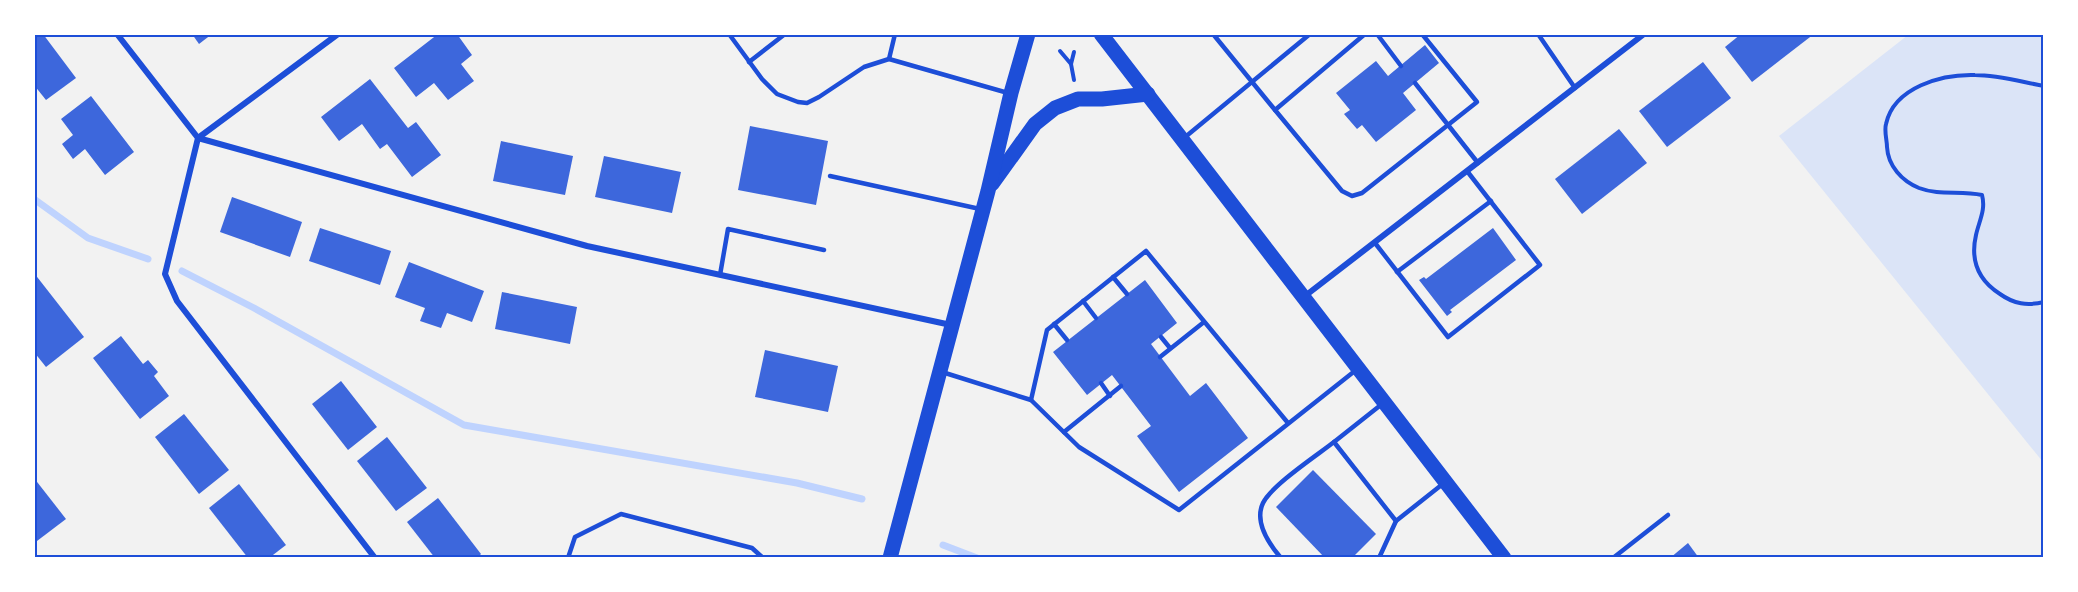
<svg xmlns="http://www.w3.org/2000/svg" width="2078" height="592" viewBox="0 0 2078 592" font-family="'Open Sans',sans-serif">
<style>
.green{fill:#dbe4f7}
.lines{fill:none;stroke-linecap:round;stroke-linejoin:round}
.stream{stroke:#bfd3fe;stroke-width:7}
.building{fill:#3d67dc}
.path{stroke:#1d4ed8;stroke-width:4}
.service{stroke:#1d4ed8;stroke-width:4.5}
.minor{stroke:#1d4ed8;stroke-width:6}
.primary{stroke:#1d4ed8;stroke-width:15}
.neatline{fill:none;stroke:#1d4ed8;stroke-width:2}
</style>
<rect width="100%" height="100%" fill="#f2f2f2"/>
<!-- green -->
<path class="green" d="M 1908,35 L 2043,35 L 2043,462 L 1779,136 Z"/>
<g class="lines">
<!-- stream -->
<g class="stream">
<path d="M 34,199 L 88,238 L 148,259"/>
<path d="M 182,271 L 254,308 L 464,425 L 797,483 L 862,499"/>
<path d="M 943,545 L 977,558"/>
</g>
</g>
<!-- building -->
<g class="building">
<path d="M 34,34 L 43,34 L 76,78 L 46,100 L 34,85 Z"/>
<path d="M 192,34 L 212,34 L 199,44 Z"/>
<path d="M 438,34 L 457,34 L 472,55 L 461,64 L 474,81 L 448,100 L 434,83 L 416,97 L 394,68 Z"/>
<path d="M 1741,34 L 1814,34 L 1752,82 L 1725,47 Z"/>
<path d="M 1425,45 L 1439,63 L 1403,93 L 1416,110 L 1376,142 L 1362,125 L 1357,129 L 1344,114 L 1350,110 L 1336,93 L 1376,61 L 1388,76 Z"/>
<path d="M 1703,62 L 1731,98 L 1667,147 L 1639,111 Z"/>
<path d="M 370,79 L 408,128 L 416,122 L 441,155 L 412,177 L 387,144 L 380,149 L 362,124 L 339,141 L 321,117 Z"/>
<path d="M 91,96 L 134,152 L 105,175 L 85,149 L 73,159 L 62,144 L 73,135 L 61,119 Z"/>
<path d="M 750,126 L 828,141 L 816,205 L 738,190 Z"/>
<path d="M 1619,129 L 1647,163 L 1582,214 L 1555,179 Z"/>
<path d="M 501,141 L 573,156 L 565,195 L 493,181 Z"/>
<path d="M 604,156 L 681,172 L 672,213 L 595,197 Z"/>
<path d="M 232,197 L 302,222 L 290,257 L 220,232 Z"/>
<path d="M 320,228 L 391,251 L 380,285 L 309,261 Z"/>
<path d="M 1493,228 L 1516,260 L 1450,310 L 1452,312 L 1447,316 L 1419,280 L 1424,277 L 1426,279 Z"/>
<path d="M 409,262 L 484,291 L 472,322 L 447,313 L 441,328 L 420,321 L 425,308 L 395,297 Z"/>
<path d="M 34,273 L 84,337 L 46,367 L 34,352 Z"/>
<path d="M 1145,280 L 1177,323 L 1151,344 L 1190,396 L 1206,383 L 1248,438 L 1179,492 L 1137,436 L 1151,426 L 1112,375 L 1087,395 L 1053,352 Z"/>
<path d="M 502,292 L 577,307 L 570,344 L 495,329 Z"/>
<path d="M 121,336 L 143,364 L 148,360 L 158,372 L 154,376 L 169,396 L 140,419 L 93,358 Z"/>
<path d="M 765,350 L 838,366 L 828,412 L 755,397 Z"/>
<path d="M 341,381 L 377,427 L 348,450 L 312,404 Z"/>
<path d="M 184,414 L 229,470 L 199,494 L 155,437 Z"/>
<path d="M 387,437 L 427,488 L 396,511 L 357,461 Z"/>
<path d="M 1313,470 L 1376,534 L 1352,558 L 1325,558 L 1276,507 Z"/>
<path d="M 34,478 L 66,519 L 37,541 L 34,538 Z"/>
<path d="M 239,484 L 286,545 L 269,558 L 248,558 L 209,508 Z"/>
<path d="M 438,498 L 481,554 L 477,558 L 435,558 L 407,522 Z"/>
<path d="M 1688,543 L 1699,558 L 1670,558 Z"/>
</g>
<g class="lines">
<!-- path -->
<g class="path">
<path d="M 1060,51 L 1071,64"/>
<path d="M 1074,52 L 1071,64 L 1074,80"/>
<path d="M 2044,86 C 2022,82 1998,75 1975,75 C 1942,74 1894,87 1886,124 C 1884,131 1887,140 1887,147 C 1888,166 1902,181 1919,188 C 1940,196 1961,190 1982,195 C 1986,210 1979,221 1976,235 C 1970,261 1978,280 2000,294 C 2014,304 2027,306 2044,302"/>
</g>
<!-- service -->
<g class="service">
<path d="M 729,34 L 762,79 L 777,94 L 798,102 L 807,103 L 819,97 L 864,67 L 889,59 L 1008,93"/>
<path d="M 1213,34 L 1275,110"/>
<path d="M 1365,34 L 1275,110 L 1342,191 L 1352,196 L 1362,193 L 1477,102 L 1422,34"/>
<path d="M 1377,34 L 1401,66"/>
<path d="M 1538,34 L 1575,88"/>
<path d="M 889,59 L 895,34"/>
<path d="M 749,62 L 785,34"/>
<path d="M 1415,83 L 1478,163"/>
<path d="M 1184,138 L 1310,34"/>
<path d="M 830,176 L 980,209"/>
<path d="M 1375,243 L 1448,337 L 1540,265 L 1467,171"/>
<path d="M 1397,272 L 1491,201"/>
<path d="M 720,275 L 728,229 L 824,250"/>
<path d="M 1113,277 L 1127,294"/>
<path d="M 1083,301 L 1096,318"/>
<path d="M 1054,324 L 1067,340"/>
<path d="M 1161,337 L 1170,348"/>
<path d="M 1160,357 L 1204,322"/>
<path d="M 942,372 L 1031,400 L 1079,447 L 1179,510 L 1356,370"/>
<path d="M 1101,383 L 1110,396"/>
<path d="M 1031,400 L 1047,330 L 1146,251 L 1288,423"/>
<path d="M 1382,404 L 1334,442 L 1396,521 L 1444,483"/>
<path d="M 1064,432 L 1121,386"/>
<path d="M 568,558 L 575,537 L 621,514 L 752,548 L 763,558"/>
<path d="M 1281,558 C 1269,544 1254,522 1263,503 C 1272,485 1316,456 1334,442"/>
<path d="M 1379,558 L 1396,521"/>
<path d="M 1613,558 L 1668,515"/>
</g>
<!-- minor -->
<g class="minor">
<path d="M 117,34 L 198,138 L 165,274 L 177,301 L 375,558"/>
<path d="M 198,138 L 587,246 L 951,325"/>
<path d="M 198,138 L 338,34"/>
<path d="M 1305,296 L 1644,34"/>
</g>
<!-- primary -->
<g class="primary">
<path d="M 1101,34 L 1504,558"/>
<path d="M 992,184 L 1035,124 L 1055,108 L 1078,99 L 1102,99 L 1148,94"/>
<path d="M 890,558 L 988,191 L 1011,93 L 1028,34"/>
</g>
</g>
<!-- border -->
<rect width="2078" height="592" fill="none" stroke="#ffffff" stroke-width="72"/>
<rect x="36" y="36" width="2006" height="520" class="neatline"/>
</svg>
